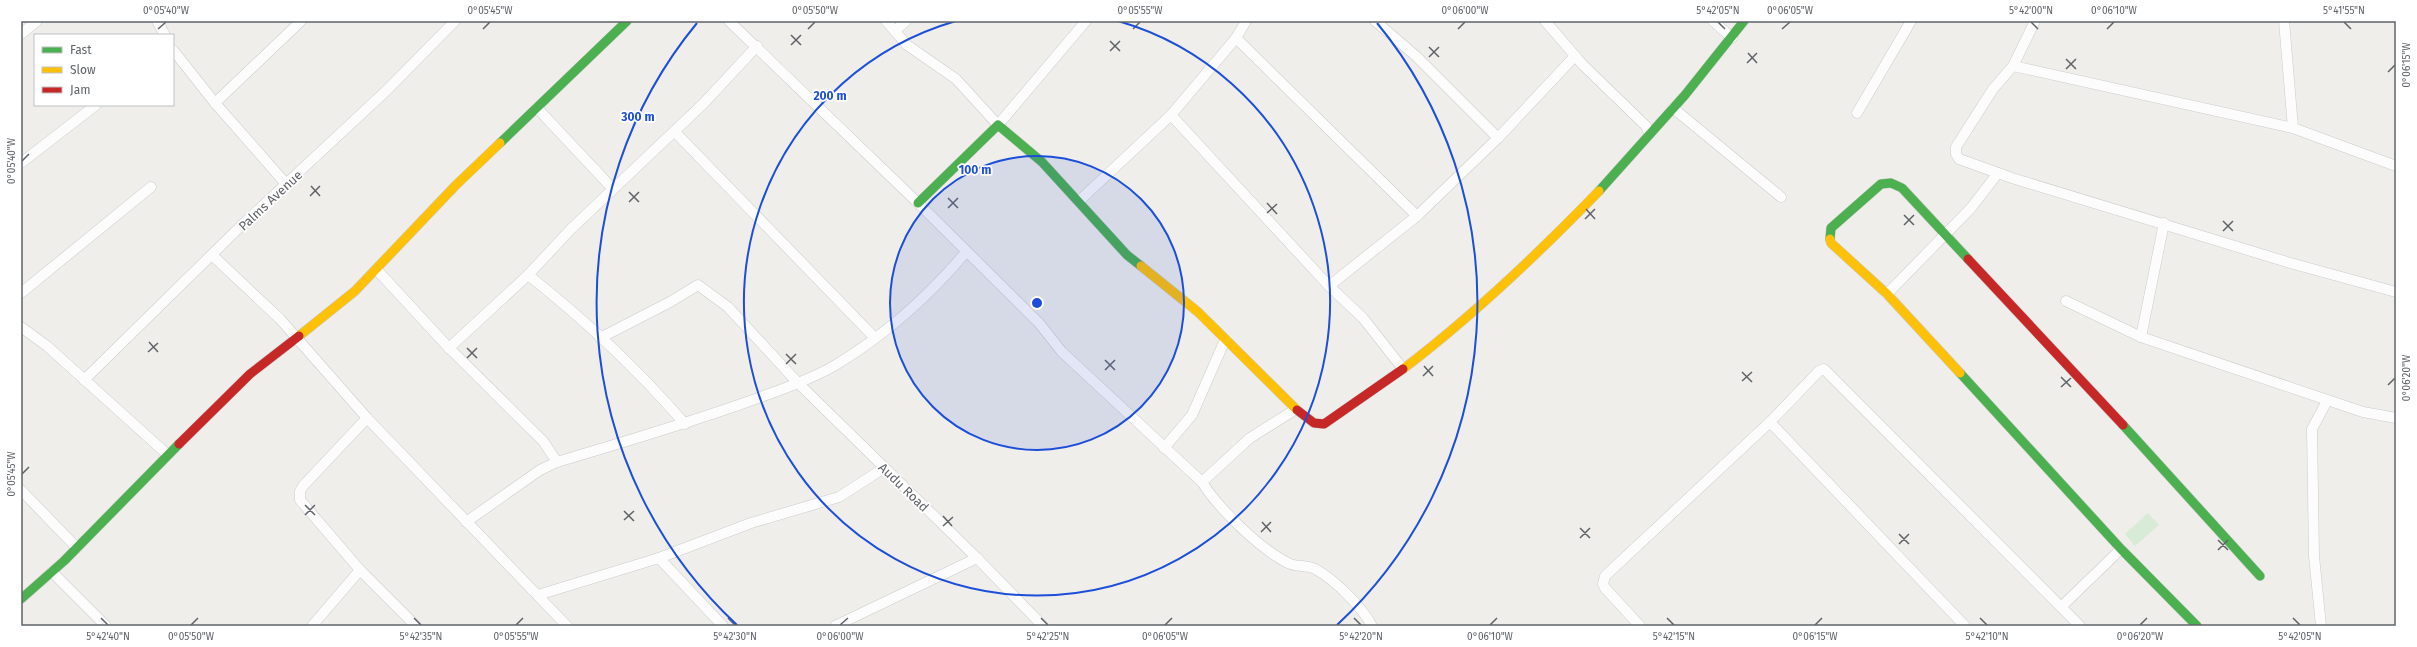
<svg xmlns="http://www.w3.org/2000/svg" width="2417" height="647" viewBox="0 0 2417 647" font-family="'Fira Sans',sans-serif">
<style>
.green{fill:#d8ebd6}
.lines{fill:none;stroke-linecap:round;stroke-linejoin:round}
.street-casing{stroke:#cbcccc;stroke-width:11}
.fast-casing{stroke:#cacacb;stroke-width:10}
.slow-casing{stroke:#cacacb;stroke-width:10}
.jam-casing{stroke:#cacacb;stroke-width:10}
.street{stroke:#fdfcfc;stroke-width:10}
.fast{stroke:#4caf50;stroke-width:9}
.slow{stroke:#ffc107;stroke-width:9}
.jam{stroke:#c62828;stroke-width:9}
.ticks{fill:none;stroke:#5f6368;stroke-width:1.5}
.ring{fill:none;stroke:#1d4ed8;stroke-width:2}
.labels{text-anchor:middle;stroke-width:3.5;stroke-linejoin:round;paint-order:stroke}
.street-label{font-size:13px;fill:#5f6368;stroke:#fff}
.centre{fill:#1d4ed8;stroke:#fff;stroke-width:2}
.ring-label{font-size:12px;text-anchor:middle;font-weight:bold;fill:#1d4ed8;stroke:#fff;stroke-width:3.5;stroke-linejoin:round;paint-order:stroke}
.neatline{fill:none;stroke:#5f6368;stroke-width:1.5}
.ticks-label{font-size:10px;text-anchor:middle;fill:#5f6368}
</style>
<rect width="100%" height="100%" fill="#efeeea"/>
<!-- green -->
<path class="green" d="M 2148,513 L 2159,525 L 2135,546 L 2125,534 Z"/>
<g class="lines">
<!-- street casing -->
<g class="street-casing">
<g id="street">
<path d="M 157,21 L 165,35"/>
<path d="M 729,21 L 918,203 L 1039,323 L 1062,352 L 1202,482 C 1218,508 1260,549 1288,563 C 1297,568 1308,564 1317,570 C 1336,581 1362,607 1372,626"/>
<path d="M 886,21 L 907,45 L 956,79 L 998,125 L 1086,21"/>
<path d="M 1375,21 L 1416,56 L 1498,138"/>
<path d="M 1545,21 L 1583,65 L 1646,126 L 1649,133"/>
<path d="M 1713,21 L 1732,38"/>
<path d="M 2035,21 L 2013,66 L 1993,89 L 1956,147 L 1956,154 L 1959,159 L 2012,178 L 2287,262 L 2396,292"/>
<path d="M 2284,21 L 2293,128"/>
<path d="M 895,31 L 906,21"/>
<path d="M 21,34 L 37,21"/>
<path d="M 1236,38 L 1417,216"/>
<path d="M 173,50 L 215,103 L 287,185"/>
<path d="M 2013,66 L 2293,128 L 2396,166"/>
<path d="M 215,103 L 301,21"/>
<path d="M 537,108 L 613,189"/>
<path d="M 1673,108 L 1781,197"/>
<path d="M 1857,113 L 1911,21"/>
<path d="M 1171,115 L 1329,286 L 1363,318 L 1403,369"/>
<path d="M 674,131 L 874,337"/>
<path d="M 21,163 L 96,105"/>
<path d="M 1079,201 L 1171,115 L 1236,38 L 1246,21"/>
<path d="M 212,255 L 280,319 L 367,418 L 567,626"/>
<path d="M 377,270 L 449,348 L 543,441 L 557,462"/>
<path d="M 528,275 C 584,319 638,370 685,424"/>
<path d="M 1329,286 L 1417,216 L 1498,138 L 1575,56"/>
<path d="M 21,293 L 151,187"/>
<path d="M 1887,294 L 1971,208 L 1998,173"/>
<path d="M 2066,301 L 2141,337 L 2363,412 L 2396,418"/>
<path d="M 21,327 L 47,346 L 168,455"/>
<path d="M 2141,337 L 2164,223"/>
<path d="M 600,338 L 670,302 L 698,285 L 728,307 L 798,383 L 977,558 L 1043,626"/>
<path d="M 449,348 L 528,275 L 571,229 L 703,104 L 757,46"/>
<path d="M 84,380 L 243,224 L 387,90 L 455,21"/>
<path d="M 367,418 L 303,486 L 300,491 L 300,500 L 360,570 L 416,626"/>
<path d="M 1770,422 L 1965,626"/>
<path d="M 1164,448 L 1192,415 L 1225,340"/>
<path d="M 1202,482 L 1250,438 L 1296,409"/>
<path d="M 21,490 L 77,548"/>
<path d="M 466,522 L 540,470 L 557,462 C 621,443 685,424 747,402 C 777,391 807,381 834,366 C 884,336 929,296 966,252"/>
<path d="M 659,558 L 723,626"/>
<path d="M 52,572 L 106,626"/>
<path d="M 538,595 L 659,558 L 751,523 L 839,497 L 884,468"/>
<path d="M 2061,607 L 2121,549"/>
<path d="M 312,626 L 360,570"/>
<path d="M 835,626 L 977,558"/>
<path d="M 1640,626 L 1605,588 L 1603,584 L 1605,576 L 1770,422 L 1819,371 L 1824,369 L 2080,626"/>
<path d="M 2321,626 L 2314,556 L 2312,429 L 2327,401"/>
</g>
</g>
<!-- fast casing -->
<g class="fast-casing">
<g id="fast">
<path d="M 500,143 L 627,21"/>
<path d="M 1599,191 L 1685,95 L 1744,21"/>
<path d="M 918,203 L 998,125 L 1042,162 L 1127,255 L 1141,266"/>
<path d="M 1830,239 L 1831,228 L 1881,184 L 1891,183 L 1902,188 L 1968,259"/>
<path d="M 1960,373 L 2121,549 L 2197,626"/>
<path d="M 2123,425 L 2260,576"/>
<path d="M 21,599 L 64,561 L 179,444"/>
</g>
</g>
<!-- slow casing -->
<g class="slow-casing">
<g id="slow">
<path d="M 1830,239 L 1831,243 L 1887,294 L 1960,373"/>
<path d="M 1141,266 L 1198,312 L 1297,410"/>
<path d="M 299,336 L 355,291 L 456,185 L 500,143"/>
<path d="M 1403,369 C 1474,315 1537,255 1599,191"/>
</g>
</g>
<!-- jam casing -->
<g class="jam-casing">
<g id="jam">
<path d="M 1968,259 L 2123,425"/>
<path d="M 1297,410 L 1314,423 L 1324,424 L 1403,369"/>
<path d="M 179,444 L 250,374 L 299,336"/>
</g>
</g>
<!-- street -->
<use href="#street" class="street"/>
<!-- fast -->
<use href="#fast" class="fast"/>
<!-- slow -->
<use href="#slow" class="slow"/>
<!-- jam -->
<use href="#jam" class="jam"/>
</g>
<!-- ticks -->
<path class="ticks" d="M 1718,22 L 1725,29M 2031,22 L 2038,29M 2344,22 L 2351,29M 158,29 L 166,22M 483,29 L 490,22M 808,29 L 815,22M 1133,29 L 1140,22M 1458,29 L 1465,22M 1782,29 L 1790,22M 2107,29 L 2114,22M 791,35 L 801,45M 1110,41 L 1120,51M 791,45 L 801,35M 1429,47 L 1439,57M 1110,51 L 1120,41M 1748,53 L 1757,63M 1429,57 L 1439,47M 2066,59 L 2076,69M 1747,63 L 1757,53M 2066,69 L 2076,59M 2388,72 L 2395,65M 22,161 L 29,154M 311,186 L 320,196M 629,192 L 639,202M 310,196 L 320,186M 948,198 L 958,208M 629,202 L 639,192M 1267,203 L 1277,214M 948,208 L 958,198M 1586,209 L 1595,219M 1267,213 L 1277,204M 1904,215 L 1914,225M 1585,219 L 1595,209M 2223,221 L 2233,231M 1904,225 L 1914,215M 2223,231 L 2233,221M 149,342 L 158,352M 467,348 L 477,358M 148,352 L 158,343M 786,354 L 796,364M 467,358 L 477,348M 1105,360 L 1115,370M 786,364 L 796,354M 1424,366 L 1433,376M 1105,370 L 1115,360M 1742,372 L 1752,382M 1423,376 L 1433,366M 2061,377 L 2071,387M 1742,381 L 1752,372M 2388,385 L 2395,378M 2061,387 L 2071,378M 22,474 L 29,467M 305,505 L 315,515M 624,511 L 634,521M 305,515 L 315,505M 943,516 L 952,526M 624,520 L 634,511M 1262,522 L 1271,532M 943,526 L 953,517M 1580,528 L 1590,538M 1261,532 L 1271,522M 1899,534 L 1909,544M 1580,538 L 1590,528M 2218,540 L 2228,550M 1899,544 L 1909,534M 2218,550 L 2228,540M 101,618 L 108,625M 414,618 L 421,625M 728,618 L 735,625M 1041,618 L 1048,625M 1354,618 L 1361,625M 1667,618 L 1674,625M 1980,618 L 1987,625M 2293,618 L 2300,625M 191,625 L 198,618M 516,625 L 523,618M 840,625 L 848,618M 1165,625 L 1172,618M 1490,625 L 1497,618M 1815,625 L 1822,618M 2140,625 L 2147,618"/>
<!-- distance rings -->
<circle cx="1037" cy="303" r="147" fill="#1d4ed8" fill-opacity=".12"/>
<g class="ring">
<circle cx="1037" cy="303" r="147"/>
<path d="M1118 21A293 293 0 1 1 956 21"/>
<path d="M737 625A440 440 0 0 1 697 23M1377 23A440 440 0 0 1 1337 625"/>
</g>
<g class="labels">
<!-- street labels -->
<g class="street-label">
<text transform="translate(270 200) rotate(-43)" y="5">Palms Avenue</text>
<text transform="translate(904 487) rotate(44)" y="5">Audu Road</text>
</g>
</g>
<circle cx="1037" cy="303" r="6" class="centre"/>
<g class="ring-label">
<text x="830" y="100">200 m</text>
<text x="638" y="121">300 m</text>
<text x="975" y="174">100 m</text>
</g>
<!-- border -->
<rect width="2417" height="647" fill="none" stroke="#ffffff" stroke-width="44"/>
<!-- legend -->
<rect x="34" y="34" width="140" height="72" fill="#ffffff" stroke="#bfc1c3"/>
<rect x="42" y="47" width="20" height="6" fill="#4caf50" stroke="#bfc1c3"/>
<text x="70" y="54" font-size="12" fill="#5f6368">Fast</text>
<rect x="42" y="67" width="20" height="6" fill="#ffc107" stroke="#bfc1c3"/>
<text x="70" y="74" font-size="12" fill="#5f6368">Slow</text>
<rect x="42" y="87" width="20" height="6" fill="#c62828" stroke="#bfc1c3"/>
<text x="70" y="94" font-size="12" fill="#5f6368">Jam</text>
<rect x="22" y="22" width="2373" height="603" class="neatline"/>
<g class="ticks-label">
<text x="166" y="14">0°05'40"W</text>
<text x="490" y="14">0°05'45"W</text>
<text x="815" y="14">0°05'50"W</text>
<text x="1140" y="14">0°05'55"W</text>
<text x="1465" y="14">0°06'00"W</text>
<text x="1718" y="14">5°42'05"N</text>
<text x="1790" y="14">0°06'05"W</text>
<text x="2031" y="14">5°42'00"N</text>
<text x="2114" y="14">0°06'10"W</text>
<text x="2344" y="14">5°41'55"N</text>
<text transform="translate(2406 65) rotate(-90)" y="4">0°06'15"W</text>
<text transform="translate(11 161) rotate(-90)" y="4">0°05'40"W</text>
<text transform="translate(2406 378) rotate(-90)" y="4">0°06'20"W</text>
<text transform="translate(11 474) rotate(-90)" y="4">0°05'45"W</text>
<text x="108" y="640">5°42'40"N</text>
<text x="191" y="640">0°05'50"W</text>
<text x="421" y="640">5°42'35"N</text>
<text x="516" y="640">0°05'55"W</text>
<text x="735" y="640">5°42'30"N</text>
<text x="840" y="640">0°06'00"W</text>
<text x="1048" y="640">5°42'25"N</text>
<text x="1165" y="640">0°06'05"W</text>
<text x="1361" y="640">5°42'20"N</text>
<text x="1490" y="640">0°06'10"W</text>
<text x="1674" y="640">5°42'15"N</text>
<text x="1815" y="640">0°06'15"W</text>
<text x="1987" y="640">5°42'10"N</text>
<text x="2140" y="640">0°06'20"W</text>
<text x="2300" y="640">5°42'05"N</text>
</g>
</svg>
